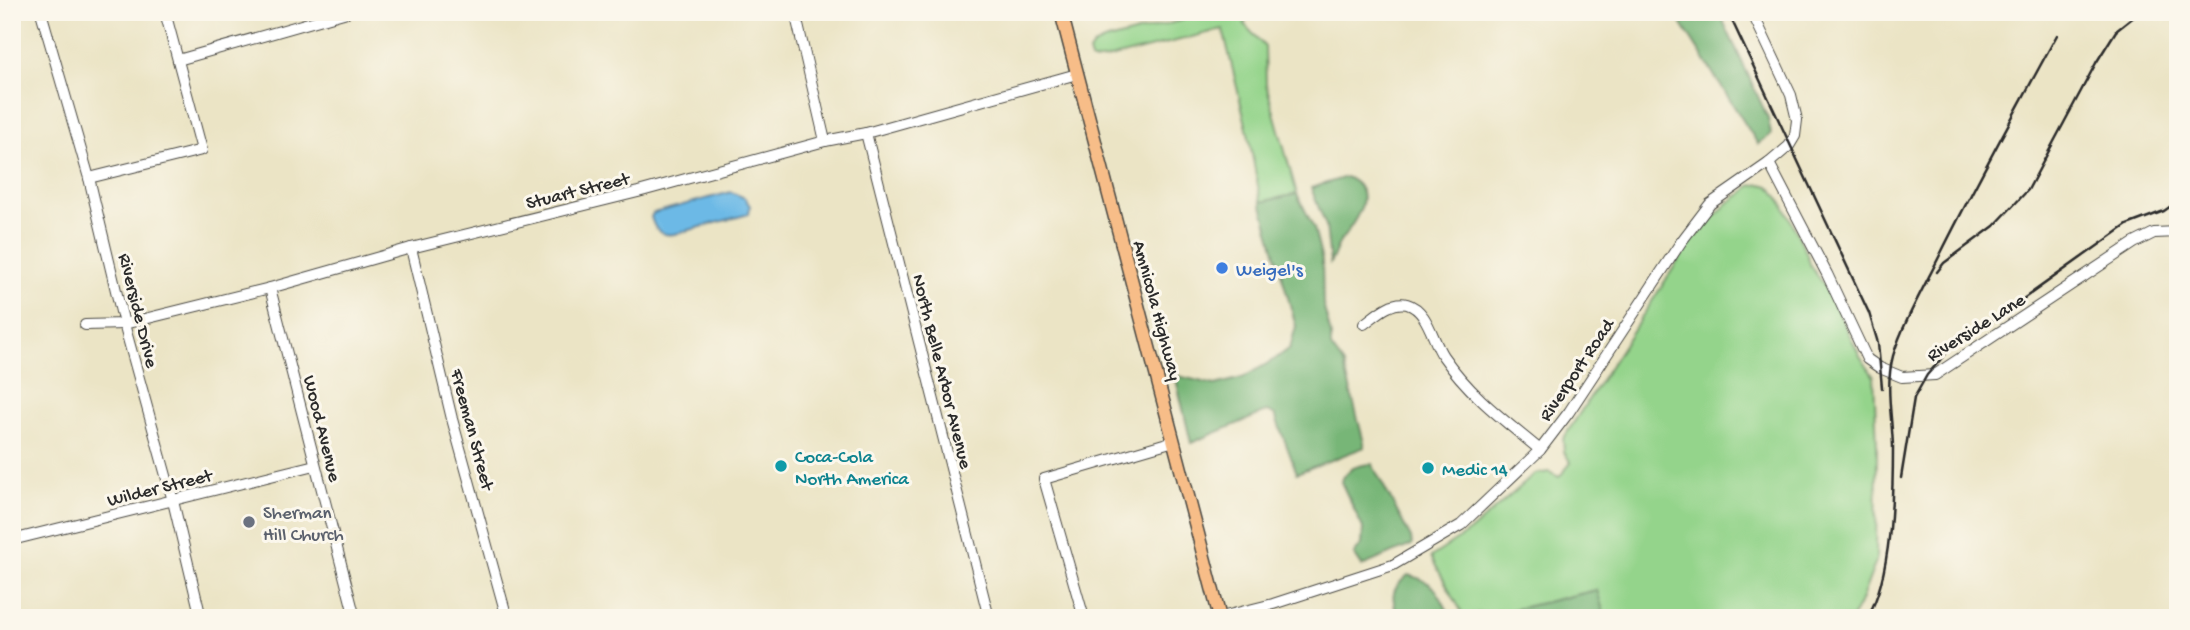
<svg xmlns="http://www.w3.org/2000/svg" width="2190" height="630" viewBox="0 0 2190 630" font-family="'Gochi Hand',sans-serif">
<style>
.green{fill:#94d48b;stroke:#60805b;stroke-width:2}
.forest{fill:#77b677;stroke:#517051;stroke-width:2}
.water{fill:#6cb9e6;stroke:#4c7288;stroke-width:2}
.lines{fill:none;stroke-linecap:round;stroke-linejoin:round}
.minor-casing{stroke:#484742;stroke-width:12}
.major-casing{stroke:#484742;stroke-width:15}
.minor{stroke:#fff;stroke-width:10}
.major{stroke:#f7bd88;stroke-width:12}
.rail{stroke:#2b2b2b;stroke-width:2.5}
.shop-dot{fill:#3f7fe0;stroke:#fbf7ec;stroke-width:2.5}
.culture-dot{fill:#0f9aa8;stroke:#fbf7ec;stroke-width:2.5}
.worship-dot{fill:#6b7280;stroke:#fbf7ec;stroke-width:2.5}
.labels{text-anchor:middle;stroke-width:6;stroke-linejoin:round;paint-order:stroke}
.street-label{font-size:19px;fill:#2b2b2b;stroke:#fbf7ec}
.shop-label{font-size:19px;fill:#366cbe;stroke:#fbf7ec;text-anchor:start}
.culture-label{font-size:19px;fill:#0d838f;stroke:#fbf7ec;text-anchor:start}
.worship-label{font-size:19px;fill:#5b616d;stroke:#fbf7ec;text-anchor:start}
</style>
<rect width="100%" height="100%" fill="#fbf7ec"/>
<filter id="ink" filterUnits="userSpaceOnUse"><feTurbulence type="fractalNoise" baseFrequency=".0143" numOctaves="2"/><feDisplacementMap in="SourceGraphic" scale="14" xChannelSelector="R" yChannelSelector="G"/><feConvolveMatrix kernelMatrix="1 2 1 2 8 2 1 2 1" color-interpolation-filters="sRGB"/></filter>
<filter id="wash" filterUnits="userSpaceOnUse"><feTurbulence type="fractalNoise" baseFrequency=".00686" numOctaves="4" result="noise"/><feDisplacementMap in="SourceGraphic" scale="28" xChannelSelector="R" yChannelSelector="G"/><feGaussianBlur stdDeviation="1.57" result="paint"/><feColorMatrix in="noise" values="0 0 0 0 0 0 0 0 0 0 0 0 0 0 0 0 0 1.4 0 .05"/><feComposite in="paint" operator="in"/></filter>
<g filter="url(#wash)">
<rect width="100%" height="100%" fill="#ebe4c5"/>
<!-- green -->
<g class="green">
<path d="M 1116,12 L 1151,12 L 1147,18 L 1119,26 L 1114,20 Z"/>
<path d="M 1193,12 L 1240,12 L 1246,21 L 1244,24 L 1265,47 L 1266,84 L 1297,194 L 1261,202 L 1248,133 L 1223,29 L 1106,59 L 1094,61 L 1091,59 L 1089,52 L 1093,46 L 1104,41 L 1183,20 Z"/>
<path d="M 1761,184 L 1769,186 L 1774,191 L 1783,204 L 1807,254 L 1811,267 L 1826,287 L 1860,356 L 1874,377 L 1877,446 L 1876,561 L 1859,606 L 1852,618 L 1605,618 L 1596,590 L 1512,610 L 1476,614 L 1465,618 L 1431,557 L 1470,531 L 1535,474 L 1549,472 L 1559,477 L 1571,463 L 1564,452 L 1563,439 L 1691,241 L 1728,203 L 1743,193 L 1750,186 Z"/>
</g>
<!-- forest -->
<g class="forest">
<path d="M 1674,12 L 1719,12 L 1768,118 L 1771,134 L 1758,144 Z"/>
<path d="M 1346,177 C 1380,192 1354,222 1340,242 C 1335,249 1335,256 1330,263 L 1326,226 L 1311,188 Z"/>
<path d="M 1297,194 L 1314,228 L 1322,261 L 1323,304 L 1331,335 L 1331,347 L 1344,365 L 1365,447 L 1297,473 L 1275,415 L 1268,411 L 1191,443 L 1175,375 L 1215,385 L 1242,378 L 1275,359 L 1290,348 L 1296,326 L 1261,202 Z"/>
<path d="M 1372,464 L 1411,538 L 1412,545 L 1362,566 L 1354,554 L 1362,544 L 1363,528 L 1341,482 C 1347,468 1357,465 1372,464 Z"/>
<path d="M 1408,575 C 1438,583 1438,592 1451,618 L 1398,618 C 1391,596 1390,590 1408,575 Z"/>
<path d="M 1597,590 L 1605,618 L 1470,618 L 1476,614 L 1512,610 Z"/>
</g>
<!-- water -->
<path class="water" d="M 731,192 L 745,198 L 750,206 L 749,214 L 675,234 C 660,236 655,231 651,217 L 653,213 Z"/>
</g>
<g filter="url(#ink)">
<g class="lines">
<!-- minor casing -->
<g class="minor-casing">
<g id="minor">
<path d="M 41,12 L 89,178 L 124,324 L 173,501 L 201,618"/>
<path d="M 795,12 L 825,141"/>
<path d="M 178,60 L 347,12"/>
<path d="M 866,133 L 989,618"/>
<path d="M 1769,163 L 1827,274 L 1867,359 L 1880,368 L 1902,377 L 1935,375 L 2134,243 L 2154,233 L 2178,232"/>
<path d="M 89,178 L 202,150 L 165,12"/>
<path d="M 411,248 L 452,419 L 507,618"/>
<path d="M 270,288 L 355,618"/>
<path d="M 1364,324 C 1375,316 1391,300 1407,304 C 1428,310 1432,340 1443,356 C 1470,395 1504,420 1540,450"/>
<path d="M 85,325 L 124,324 L 270,288 L 411,248 L 638,192 L 825,141 L 866,133 L 1077,74"/>
<path d="M 12,540 L 315,465"/>
<path d="M 1084,618 L 1044,479 L 1174,441"/>
<path d="M 1217,618 L 1273,604 L 1393,565 L 1461,525 L 1540,450 L 1569,412 L 1681,242 L 1710,204 L 1769,163 L 1789,146 L 1795,136 L 1797,120 L 1791,95 L 1752,12"/>
</g>
</g>
<!-- major casing -->
<g class="major-casing">
<path id="major" d="M 1061,12 L 1220,618"/>
</g>
<!-- minor -->
<use href="#minor" class="minor"/>
<!-- major -->
<use href="#major" class="major"/>
<!-- rail -->
<g class="rail">
<path d="M 1728,12 L 1869,313 L 1878,343 L 1882,388"/>
<path d="M 1937,272 L 1944,263 L 1994,226 L 2028,190 L 2096,63 L 2116,31 L 2140,12"/>
<path d="M 1901,478 L 1914,398 L 1927,375 L 1950,349 L 1995,319 L 2127,225 L 2164,211 L 2178,201"/>
<path d="M 1867,618 C 1892,577 1893,494 1893,446 C 1892,416 1885,386 1893,356 C 1902,325 1925,285 1940,255 C 1977,181 2017,108 2057,35"/>
</g>
</g>
</g>
<!-- markers -->
<circle class="shop-dot" cx="1222" cy="268" r="7"/>
<g class="culture-dot">
<circle cx="781" cy="466" r="7"/>
<circle cx="1428" cy="468" r="7"/>
</g>
<circle class="worship-dot" cx="249" cy="522" r="7"/>
<g class="labels">
<!-- street labels -->
<g class="street-label">
<text transform="translate(577 189) rotate(-14)" y="7">Stuart Street</text>
<text transform="translate(140 310) rotate(76)" y="7">Riverside Drive</text>
<text transform="translate(1159 310) rotate(75)" y="7">Amnicola Highway</text>
<text transform="translate(1975 326) rotate(-32)" y="7">Riverside Lane</text>
<text transform="translate(1575 369) rotate(-56)" y="7">Riverport Road</text>
<text transform="translate(944 371) rotate(76)" y="7">North Belle Arbor Avenue</text>
<text transform="translate(324 428) rotate(76)" y="7">Wood Avenue</text>
<text transform="translate(474 429) rotate(75)" y="7">Freeman Street</text>
<text transform="translate(159 486) rotate(-14)" y="7">Wilder Street</text>
</g>
<!-- shop labels -->
<g class="shop-label">
<text x="1236" y="275">Weigel's</text>
</g>
<!-- culture labels -->
<g class="culture-label">
<text x="795" y="462">Coca-Cola<tspan x="795" dy="22">North America</tspan></text>
<text x="1442" y="475">Medic 14</text>
</g>
<!-- worship labels -->
<g class="worship-label">
<text x="263" y="518">Sherman<tspan x="263" dy="22">Hill Church</tspan></text>
</g>
</g>
<!-- margin -->
<rect width="2190" height="630" fill="none" stroke="#fbf7ec" stroke-width="42"/>
</svg>
